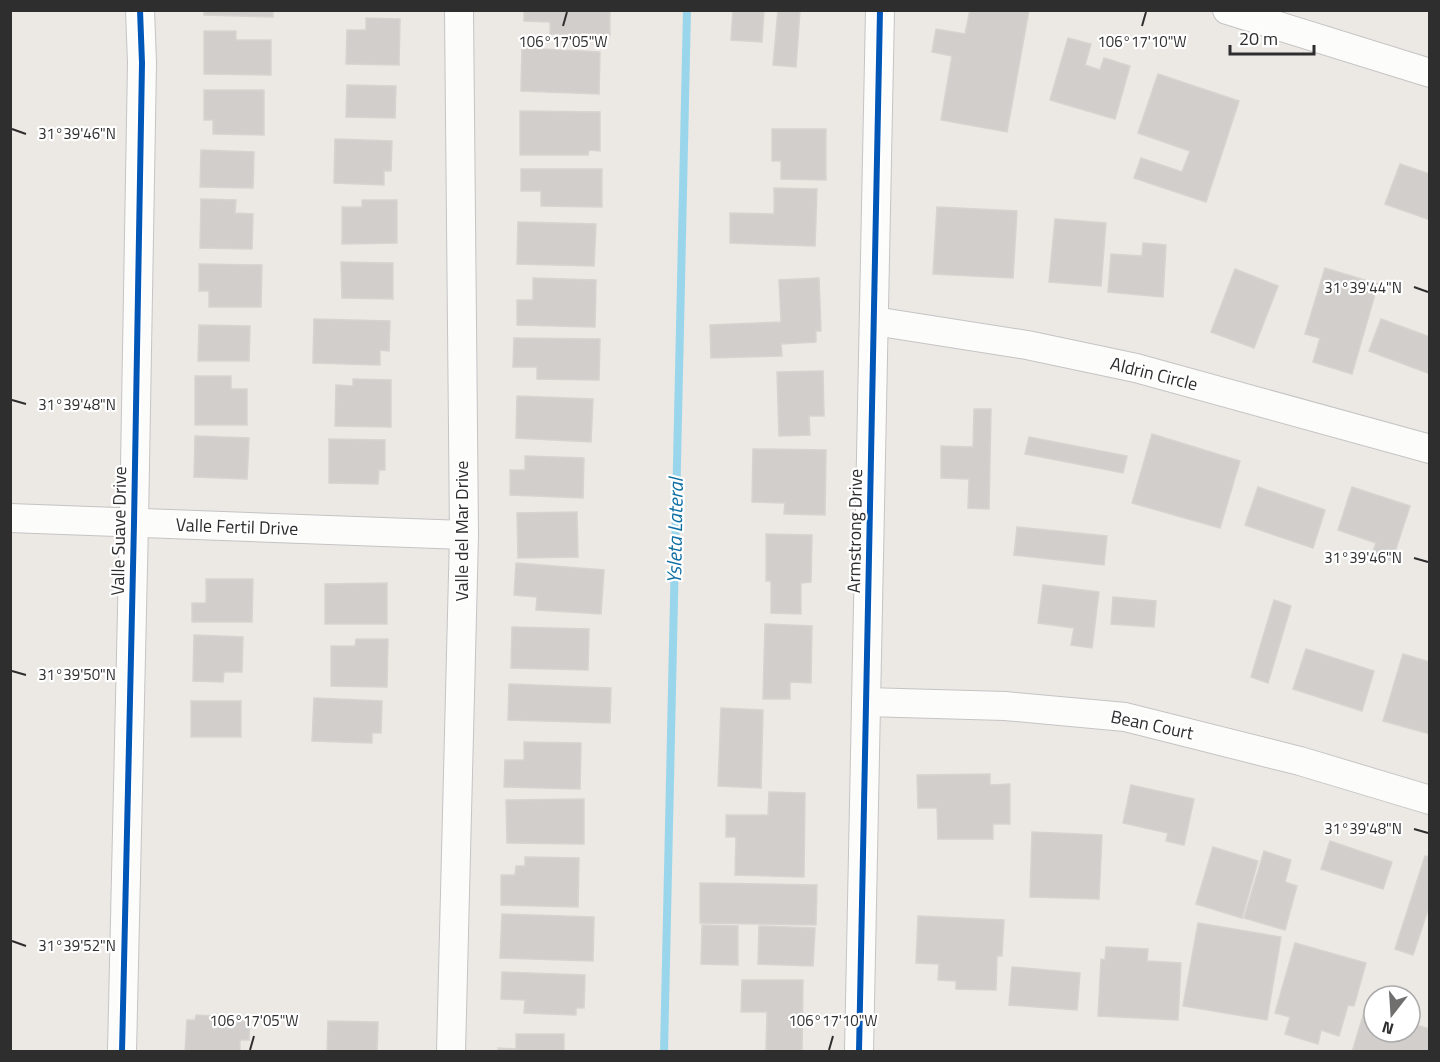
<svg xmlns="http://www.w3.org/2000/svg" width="1440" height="1062" viewBox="0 0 1440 1062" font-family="'Titillium Web',sans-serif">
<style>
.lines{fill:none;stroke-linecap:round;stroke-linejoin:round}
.stream{stroke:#99d6ec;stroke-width:8}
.building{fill:#d1cecb;stroke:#d7d4d0;stroke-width:1.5}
.minor-casing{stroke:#c5c4c5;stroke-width:30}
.minor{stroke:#fcfcfb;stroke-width:28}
.cycleway-casing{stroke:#fff;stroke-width:10}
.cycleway{stroke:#0057b8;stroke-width:6}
.ticks{fill:none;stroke:#2e2e2e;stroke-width:2}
.labels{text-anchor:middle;stroke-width:4.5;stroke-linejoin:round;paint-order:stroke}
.street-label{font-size:18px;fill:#2e2e2e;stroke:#fff}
.water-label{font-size:20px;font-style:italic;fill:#0d6fa3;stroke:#fff}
.ticks-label{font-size:15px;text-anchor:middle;fill:#2e2e2e;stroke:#fff;stroke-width:4.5;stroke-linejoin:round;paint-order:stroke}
</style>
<rect width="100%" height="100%" fill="#ece8e4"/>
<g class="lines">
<!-- stream -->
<path class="stream" d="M 664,1052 L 687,10"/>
</g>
<!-- building -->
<g class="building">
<path d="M 204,10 L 273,10 L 273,17 L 204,15 Z"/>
<path d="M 524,10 L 610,10 L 610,35 L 550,34 L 550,22 L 524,21 Z"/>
<path d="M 733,10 L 764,10 L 762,42 L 731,40 Z"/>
<path d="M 778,10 L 800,10 L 796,67 L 773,65 Z"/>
<path d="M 970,10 L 1029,10 L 1007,132 L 941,120 L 952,56 L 932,52 L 936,29 L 965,34 Z"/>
<path d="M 366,18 L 400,19 L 399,65 L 346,64 L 347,30 L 366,30 Z"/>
<path d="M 204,31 L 236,31 L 236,40 L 271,40 L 271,75 L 204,74 Z"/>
<path d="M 1068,38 L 1091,44 L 1085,65 L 1100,70 L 1104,58 L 1130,66 L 1115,119 L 1050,100 Z"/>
<path d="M 522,48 L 600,52 L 599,94 L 521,91 Z"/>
<path d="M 1158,74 L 1239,101 L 1206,202 L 1134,178 L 1141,158 L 1182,172 L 1190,151 L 1138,133 Z"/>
<path d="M 347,85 L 396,86 L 395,118 L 346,117 Z"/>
<path d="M 204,90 L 264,90 L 264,135 L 213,134 L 213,120 L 204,120 Z"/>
<path d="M 520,111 L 600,112 L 600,151 L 589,150 L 588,155 L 520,155 Z"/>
<path d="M 772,129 L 826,129 L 826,180 L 781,179 L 781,161 L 772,161 Z"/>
<path d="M 335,139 L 392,141 L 391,171 L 384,171 L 384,185 L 334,183 Z"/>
<path d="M 201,150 L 254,152 L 253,188 L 200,187 Z"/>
<path d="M 1400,164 L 1430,174 L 1430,220 L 1385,204 Z"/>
<path d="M 521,169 L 602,169 L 602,207 L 541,206 L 541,191 L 521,191 Z"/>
<path d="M 774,188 L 817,189 L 815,246 L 730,243 L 730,213 L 774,214 Z"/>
<path d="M 201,199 L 236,200 L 235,213 L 253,214 L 252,249 L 200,248 Z"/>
<path d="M 362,200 L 397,200 L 397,243 L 342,244 L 342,207 L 362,207 Z"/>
<path d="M 937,207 L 1017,211 L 1013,278 L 933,274 Z"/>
<path d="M 1055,219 L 1106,223 L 1101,286 L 1049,282 Z"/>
<path d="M 518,222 L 596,224 L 594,266 L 517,264 Z"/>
<path d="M 1143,243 L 1166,245 L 1163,297 L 1108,292 L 1111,254 L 1142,256 Z"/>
<path d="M 341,262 L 393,263 L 393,299 L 342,298 Z"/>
<path d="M 199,264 L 262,265 L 261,307 L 209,307 L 209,291 L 199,291 Z"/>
<path d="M 1325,268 L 1378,284 L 1352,374 L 1313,362 L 1320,338 L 1305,334 Z"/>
<path d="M 1235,269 L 1278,286 L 1254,348 L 1211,332 Z"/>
<path d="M 533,278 L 596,280 L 595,327 L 517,325 L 517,300 L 533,300 Z"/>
<path d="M 819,278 L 821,331 L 816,331 L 816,342 L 781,344 L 782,356 L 711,358 L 710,325 L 781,322 L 779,280 Z"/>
<path d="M 314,319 L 390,321 L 389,351 L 380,350 L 380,365 L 313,363 Z"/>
<path d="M 1381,319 L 1430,337 L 1430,374 L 1369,351 Z"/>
<path d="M 199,325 L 250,326 L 249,361 L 198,361 Z"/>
<path d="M 514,338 L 600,339 L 599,380 L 537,379 L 537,367 L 513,367 Z"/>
<path d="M 823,371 L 824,416 L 809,416 L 810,435 L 779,436 L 777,372 Z"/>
<path d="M 195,376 L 231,376 L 231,389 L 247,389 L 247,425 L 195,425 Z"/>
<path d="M 353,379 L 391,380 L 391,427 L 335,426 L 336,385 L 353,386 Z"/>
<path d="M 517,396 L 593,399 L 591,442 L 516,438 Z"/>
<path d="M 974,409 L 991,409 L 989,509 L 968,508 L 969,479 L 941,478 L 941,446 L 973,447 Z"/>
<path d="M 1152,434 L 1240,461 L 1220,528 L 1132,503 Z"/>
<path d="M 195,436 L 249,438 L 247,479 L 194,477 Z"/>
<path d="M 1029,437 L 1127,456 L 1123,473 L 1025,454 Z"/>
<path d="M 329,439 L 385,440 L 385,470 L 379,470 L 378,484 L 329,483 Z"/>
<path d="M 753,449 L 826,450 L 825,515 L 784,514 L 785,503 L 752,502 Z"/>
<path d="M 525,456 L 584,458 L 583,498 L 510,495 L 510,470 L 525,470 Z"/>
<path d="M 1258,487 L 1325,510 L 1313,548 L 1245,525 Z"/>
<path d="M 1352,487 L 1410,506 L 1392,561 L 1372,554 L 1376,543 L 1338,530 Z"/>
<path d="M 577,512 L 578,557 L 518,558 L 517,513 Z"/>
<path d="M 1017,527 L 1107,536 L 1104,565 L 1014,555 Z"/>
<path d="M 766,534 L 812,535 L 811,582 L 801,583 L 801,614 L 771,613 L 771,581 L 766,581 Z"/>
<path d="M 516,563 L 604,570 L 601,614 L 536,610 L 537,597 L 514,595 Z"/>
<path d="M 206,579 L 253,579 L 252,622 L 192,622 L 192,603 L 206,603 Z"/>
<path d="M 387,583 L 387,624 L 325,624 L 325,584 Z"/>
<path d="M 1043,585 L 1099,592 L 1092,648 L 1071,645 L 1074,628 L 1038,623 Z"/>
<path d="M 1113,597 L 1156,601 L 1154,627 L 1111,624 Z"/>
<path d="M 1274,600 L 1291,606 L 1268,683 L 1251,677 Z"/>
<path d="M 765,624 L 812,626 L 811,683 L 790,682 L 790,699 L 763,699 Z"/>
<path d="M 512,627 L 589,629 L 588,670 L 511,668 Z"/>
<path d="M 194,635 L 243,637 L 242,672 L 224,672 L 223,682 L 193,681 Z"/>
<path d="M 356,639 L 388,639 L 387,687 L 331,686 L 331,646 L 355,646 Z"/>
<path d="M 1306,649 L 1374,671 L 1362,711 L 1293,689 Z"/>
<path d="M 1403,654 L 1430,662 L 1430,734 L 1383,721 Z"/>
<path d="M 509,684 L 611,688 L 610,723 L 508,720 Z"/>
<path d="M 314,698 L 382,701 L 381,733 L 372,733 L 372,743 L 312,741 Z"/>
<rect x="191" y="701" width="50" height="36"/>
<path d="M 721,708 L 763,710 L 761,788 L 718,786 Z"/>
<path d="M 524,742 L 581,743 L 580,789 L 504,787 L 505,760 L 524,760 Z"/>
<path d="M 990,774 L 990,785 L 1010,784 L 1010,824 L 993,824 L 993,839 L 938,839 L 937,808 L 918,808 L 917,775 Z"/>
<path d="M 1131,785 L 1194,799 L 1184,845 L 1166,841 L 1168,833 L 1123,823 Z"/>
<path d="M 769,792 L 805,793 L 804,877 L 735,875 L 736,837 L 726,837 L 726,815 L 768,815 Z"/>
<path d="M 584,799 L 584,844 L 507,843 L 506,800 Z"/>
<path d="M 1032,832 L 1102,835 L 1099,899 L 1030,897 Z"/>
<path d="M 1330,841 L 1392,862 L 1383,889 L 1321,869 Z"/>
<path d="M 1213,847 L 1258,861 L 1242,918 L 1196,904 Z"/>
<path d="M 1264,851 L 1291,860 L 1285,882 L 1297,886 L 1285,930 L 1244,918 Z"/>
<path d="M 1425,856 L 1430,857 L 1430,904 L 1413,955 L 1395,949 Z"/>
<path d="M 525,857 L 579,858 L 578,907 L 501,905 L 501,875 L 515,875 L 516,866 L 525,866 Z"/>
<path d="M 700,883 L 817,885 L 816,925 L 700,923 Z"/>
<path d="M 502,914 L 594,917 L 593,961 L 500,958 Z"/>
<path d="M 918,916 L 1004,920 L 1002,956 L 997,956 L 996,990 L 956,989 L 956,981 L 938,980 L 939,964 L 916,963 Z"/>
<path d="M 1198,923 L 1281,937 L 1267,1020 L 1183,1006 Z"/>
<path d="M 702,925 L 738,926 L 738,965 L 701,964 Z"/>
<path d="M 759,926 L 815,928 L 813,966 L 758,964 Z"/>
<path d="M 1295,943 L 1366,963 L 1354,1006 L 1348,1005 L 1339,1036 L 1321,1030 L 1318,1044 L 1285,1034 L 1290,1017 L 1275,1013 Z"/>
<path d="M 1106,947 L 1148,949 L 1147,961 L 1181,963 L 1178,1020 L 1098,1016 L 1101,959 L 1105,960 Z"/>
<path d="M 1012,967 L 1080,973 L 1077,1010 L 1009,1005 Z"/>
<path d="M 502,972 L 585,975 L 584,1008 L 576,1008 L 576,1015 L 524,1013 L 525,1000 L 501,999 Z"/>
<path d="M 742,980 L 803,980 L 802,1051 L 766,1051 L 767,1012 L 741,1012 Z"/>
<path d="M 1365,1009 L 1374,1012 L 1374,1032 L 1410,1032 L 1410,1023 L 1430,1029 L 1430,1052 L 1352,1052 Z"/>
<path d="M 196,1015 L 250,1018 L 249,1040 L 240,1040 L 240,1052 L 185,1052 L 187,1020 L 195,1020 Z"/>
<path d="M 328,1021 L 378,1022 L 377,1052 L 327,1052 Z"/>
<path d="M 516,1034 L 564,1034 L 564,1052 L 498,1052 L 498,1048 L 516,1049 Z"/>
</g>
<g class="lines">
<!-- minor casing -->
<g class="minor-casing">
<g id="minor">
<path d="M 1227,10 L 1430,73"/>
<path d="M 874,321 L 1027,345 L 1136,368 L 1430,449"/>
<path d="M 10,518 L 464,535"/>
<path d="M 866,702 L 1005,706 L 1125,717 L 1300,761 L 1430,800"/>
<path d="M 122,1052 L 134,523 L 142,63 L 140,10"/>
<path d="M 451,1052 L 464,535 L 459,10"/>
<path d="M 859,1052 L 880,10"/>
</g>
</g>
<!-- minor -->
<use href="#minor" class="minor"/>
<!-- cycleway casing -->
<g class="cycleway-casing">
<g id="cycleway">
<path d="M 122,1052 L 134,523 L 142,63 L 140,10"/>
<path d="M 859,1052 L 880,10"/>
</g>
</g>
<!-- cycleway -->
<use href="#cycleway" class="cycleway"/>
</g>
<!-- ticks -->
<path class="ticks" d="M 563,26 L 567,12M 1142,26 L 1146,12M 12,129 L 26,134M 1414,287 L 1428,292M 12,400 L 26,404M 1414,558 L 1428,562M 12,671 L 26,675M 1414,829 L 1428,833M 12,941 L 26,946M 250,1050 L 254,1036M 829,1050 L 833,1036"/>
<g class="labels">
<!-- street labels -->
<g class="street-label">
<text transform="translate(1154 374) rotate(14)" y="6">Aldrin Circle</text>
<text transform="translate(237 527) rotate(2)" y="6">Valle Fertil Drive</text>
<text transform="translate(119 531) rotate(-89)" y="6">Valle Suave Drive</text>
<text transform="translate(462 531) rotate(-90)" y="6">Valle del Mar Drive</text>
<text transform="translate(855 531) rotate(-89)" y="6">Armstrong Drive</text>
<text transform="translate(1152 725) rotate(12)" y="6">Bean Court</text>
</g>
<!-- water labels -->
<g class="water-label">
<text transform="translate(675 531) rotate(-89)" y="7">Ysleta Lateral</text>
</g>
</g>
<g class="ticks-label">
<text x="563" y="47">106°17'05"W</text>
<text x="1142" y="47">106°17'10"W</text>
<text x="77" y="139">31°39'46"N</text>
<text x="1363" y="293">31°39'44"N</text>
<text x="77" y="410">31°39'48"N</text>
<text x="1363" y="563">31°39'46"N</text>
<text x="77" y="680">31°39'50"N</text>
<text x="1363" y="834">31°39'48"N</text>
<text x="77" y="951">31°39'52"N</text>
<text x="254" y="1026">106°17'05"W</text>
<text x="833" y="1026">106°17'10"W</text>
</g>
<!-- border -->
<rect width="1440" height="1062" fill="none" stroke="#2e2e2e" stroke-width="24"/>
<!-- north arrow -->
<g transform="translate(1392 1014) rotate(197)"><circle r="28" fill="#ffffff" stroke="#ababab" stroke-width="1.5"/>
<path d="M0-4.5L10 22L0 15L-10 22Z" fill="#706f6e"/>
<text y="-9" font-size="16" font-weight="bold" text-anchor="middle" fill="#2e2e2e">N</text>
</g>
<!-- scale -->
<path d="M1230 45v9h84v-9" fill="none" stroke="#2e2e2e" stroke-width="3"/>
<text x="1239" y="45" font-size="18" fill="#2e2e2e" stroke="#ffffff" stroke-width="4.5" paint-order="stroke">20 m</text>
</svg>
